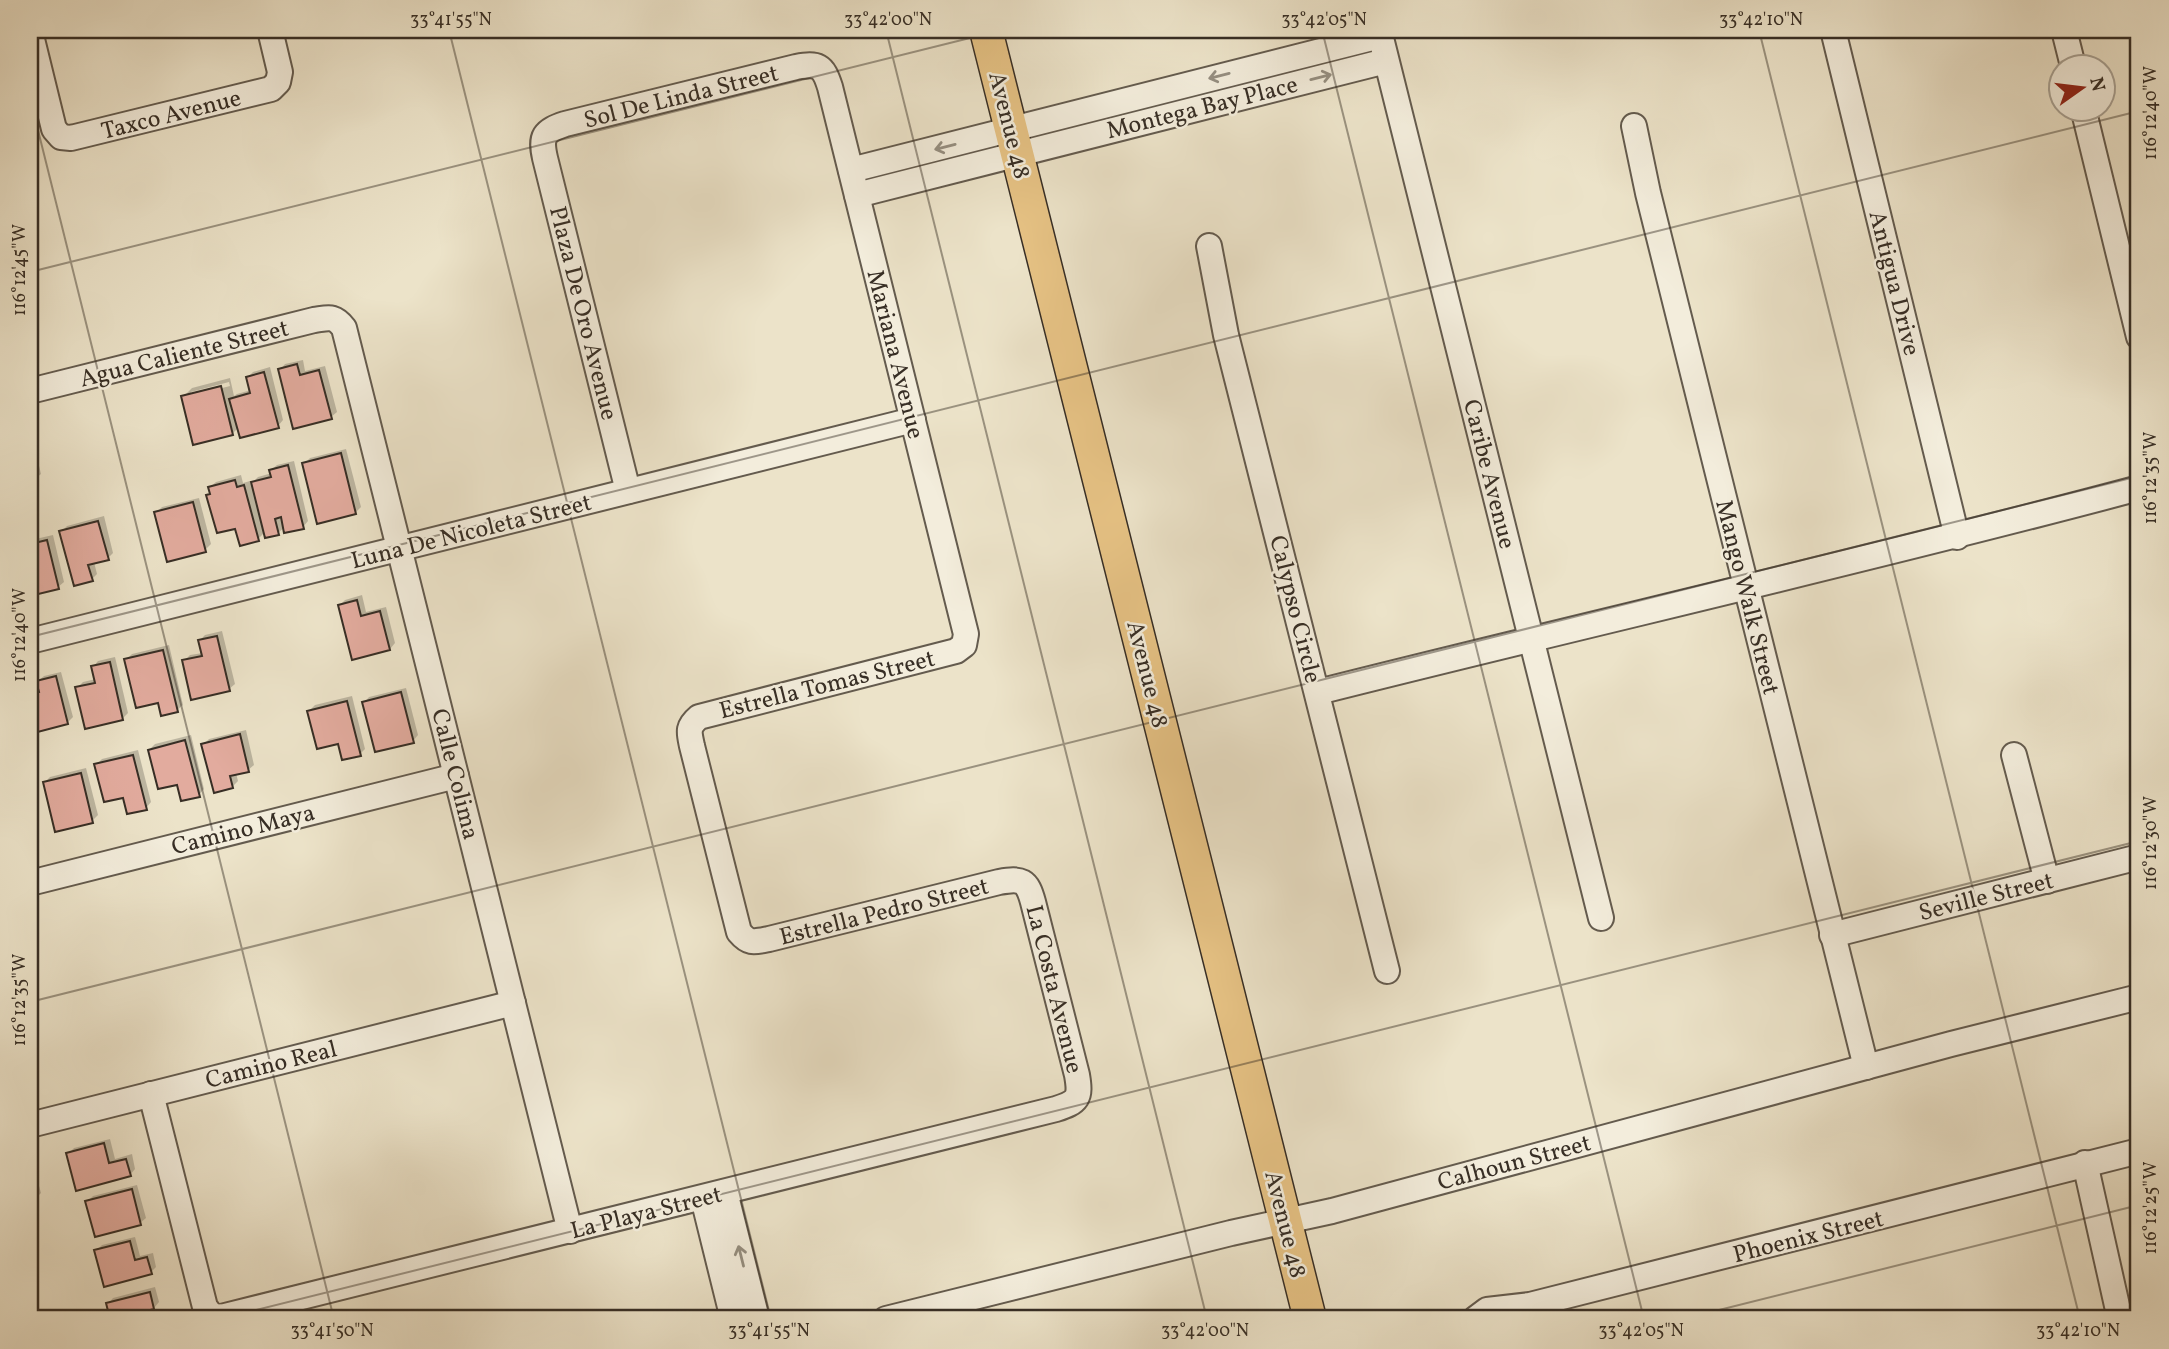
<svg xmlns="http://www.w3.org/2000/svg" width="2169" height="1349" viewBox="0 0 2169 1349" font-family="Vollkorn,serif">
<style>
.shadow{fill:#0003;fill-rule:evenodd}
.building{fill:#e2ab9e;stroke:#372e25;stroke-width:2}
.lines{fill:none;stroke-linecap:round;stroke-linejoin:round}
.minor-casing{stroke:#645b4e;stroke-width:28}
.major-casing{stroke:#372e25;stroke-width:35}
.minor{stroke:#f3eddc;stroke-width:24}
.major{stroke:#e6c284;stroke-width:32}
.oneway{stroke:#958e80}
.ticks{fill:none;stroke:#372e25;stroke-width:2;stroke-opacity:0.45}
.labels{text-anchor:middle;stroke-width:5;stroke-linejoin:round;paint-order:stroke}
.street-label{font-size:24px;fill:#372e25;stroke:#f3eddc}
.neatline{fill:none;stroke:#372e25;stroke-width:2.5}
.ticks-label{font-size:18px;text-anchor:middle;fill:#372e25}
</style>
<rect width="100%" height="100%" fill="#ece3c9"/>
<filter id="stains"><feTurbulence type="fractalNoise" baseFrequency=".00286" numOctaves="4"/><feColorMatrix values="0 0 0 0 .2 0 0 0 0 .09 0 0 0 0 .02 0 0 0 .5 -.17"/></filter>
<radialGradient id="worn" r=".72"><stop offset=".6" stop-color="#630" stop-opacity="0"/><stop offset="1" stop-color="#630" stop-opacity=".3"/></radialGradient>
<!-- shadow -->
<g class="shadow">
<path d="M 303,360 L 305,371 L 325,366 L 337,412 L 331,417 L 280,370 L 285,364 Z"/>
<path d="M 270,367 L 283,420 L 278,426 L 239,427 L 233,433 L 183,397 L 192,388 L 230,378 L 234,396 L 237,394 L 251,390 L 248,377 L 253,372 ZM 229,382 L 230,386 L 191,396 L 191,392 Z"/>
<path d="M 34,445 L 41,474 L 35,479 L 30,481 L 30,446 Z"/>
<path d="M 346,449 L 361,507 L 355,513 L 304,464 L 310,458 Z"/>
<path d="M 294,461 L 308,521 L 303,527 L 285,527 L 278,533 L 265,532 L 258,539 L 236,526 L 208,495 L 211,492 L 210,487 L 216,482 L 241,475 L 243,483 L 250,481 L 251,484 L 258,477 L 272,473 L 271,470 L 277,465 Z"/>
<path d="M 199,498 L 211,544 L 205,550 L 156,513 L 162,507 Z"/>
<path d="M 104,516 L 113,553 L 108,558 L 94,562 L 97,574 L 92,579 L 61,532 L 67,526 Z"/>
<path d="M 53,535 L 64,582 L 58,587 L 30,594 L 30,536 L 31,540 Z"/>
<path d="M 362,595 L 366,612 L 386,607 L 395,643 L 390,649 L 340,605 L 345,600 Z"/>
<path d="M 222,631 L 235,684 L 229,689 L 184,661 L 190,655 L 203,653 L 200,640 L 205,635 Z"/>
<path d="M 169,645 L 183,705 L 177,710 L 126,660 L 132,654 Z"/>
<path d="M 115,657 L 128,713 L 123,718 L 77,688 L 83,682 L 96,679 L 93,667 L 98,661 Z"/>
<path d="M 61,672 L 73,717 L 67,723 L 32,732 L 30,691 L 40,688 L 38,681 L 44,676 Z"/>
<path d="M 406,688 L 418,735 L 413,741 L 364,703 L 369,697 Z"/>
<path d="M 352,696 L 365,749 L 360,754 L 339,742 L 309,711 L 315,705 Z"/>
<path d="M 246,730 L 254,765 L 248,770 L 236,773 L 238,781 L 232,787 L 203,745 L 209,739 Z"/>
<path d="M 191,735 L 204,789 L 199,795 L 178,782 L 149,750 L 155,744 Z"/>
<path d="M 138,750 L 151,802 L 146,808 L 124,796 L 96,765 L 102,759 Z"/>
<path d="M 86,768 L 98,815 L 92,821 L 44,783 L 50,777 Z"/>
<path d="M 30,777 L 39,813 L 30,819 Z"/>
<path d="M 110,1139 L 115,1159 L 132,1154 L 135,1169 L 130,1175 L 68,1154 L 74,1148 Z"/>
<path d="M 31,1157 L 41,1193 L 35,1199 L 30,1200 L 30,1158 Z"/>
<path d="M 137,1185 L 146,1218 L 140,1223 L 87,1202 L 93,1196 Z"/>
<path d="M 135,1237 L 140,1256 L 153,1253 L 156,1267 L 151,1272 L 96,1251 L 102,1245 Z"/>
<path d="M 155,1287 L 159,1302 L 154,1308 L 145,1310 L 145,1319 L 112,1319 L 108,1304 L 113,1298 Z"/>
</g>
<!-- building -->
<g class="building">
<path d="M 297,364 L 300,375 L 319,370 L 332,419 L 293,429 L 278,369 Z"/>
<path d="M 264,372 L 279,428 L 240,438 L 229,399 L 250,393 L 246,377 Z"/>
<path d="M 221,386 L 233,435 L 193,445 L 181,396 Z"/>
<path d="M 341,453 L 356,514 L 317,524 L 302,463 Z"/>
<path d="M 30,455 L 36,481 L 30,482 Z"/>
<path d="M 288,465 L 304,529 L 284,533 L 281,517 L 275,519 L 279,535 L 265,538 L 251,482 L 271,477 L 269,470 Z"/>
<path d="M 235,480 L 237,487 L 244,485 L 259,541 L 240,546 L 235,529 L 217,533 L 206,495 L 210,494 L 208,487 Z"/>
<path d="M 193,502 L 206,552 L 167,562 L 154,512 Z"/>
<path d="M 98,521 L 109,560 L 88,565 L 93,581 L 74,586 L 59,531 Z"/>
<path d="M 47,540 L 59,589 L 30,596 L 30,544 Z"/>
<path d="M 357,600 L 361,616 L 380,611 L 390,650 L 352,660 L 338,605 Z"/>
<path d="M 217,636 L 230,691 L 191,700 L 182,660 L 202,656 L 198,640 Z"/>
<path d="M 163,650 L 178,712 L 161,716 L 158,703 L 136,708 L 124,659 Z"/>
<path d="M 110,662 L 123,720 L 85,729 L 75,687 L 95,683 L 91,666 Z"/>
<path d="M 56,676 L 68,724 L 30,734 L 30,694 L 39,692 L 36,681 Z"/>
<path d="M 401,692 L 414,743 L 375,752 L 362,702 Z"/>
<path d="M 347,701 L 361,756 L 342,760 L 338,744 L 317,749 L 307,711 Z"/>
<path d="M 240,734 L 249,772 L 230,776 L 233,788 L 214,793 L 201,744 Z"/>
<path d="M 185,740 L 200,797 L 181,801 L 177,785 L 158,789 L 148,750 Z"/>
<path d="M 133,755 L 147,810 L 127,814 L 123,798 L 104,802 L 94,764 Z"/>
<path d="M 81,773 L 93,823 L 55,832 L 43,782 Z"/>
<path d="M 104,1143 L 109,1163 L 126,1159 L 131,1176 L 76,1191 L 66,1153 Z"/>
<path d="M 30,1176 L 36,1200 L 30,1202 Z"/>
<path d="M 132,1189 L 141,1225 L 95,1237 L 85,1201 Z"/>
<path d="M 130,1241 L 135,1260 L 147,1257 L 152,1274 L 104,1287 L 94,1250 Z"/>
<path d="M 150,1292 L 154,1309 L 139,1313 L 141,1319 L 110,1319 L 106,1303 Z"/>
</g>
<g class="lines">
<!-- minor casing -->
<g class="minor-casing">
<g id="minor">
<path d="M 1379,30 L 1601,918"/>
<path d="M 1833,30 L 1957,537"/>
<path d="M 2064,30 L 2073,66"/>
<path d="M 30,31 L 54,129 L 61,137 L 71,138 L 271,89 L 278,82 L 280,72 L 270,30"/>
<path d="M 2083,108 L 2139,337"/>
<path d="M 1634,126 L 1648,193 L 1866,1067"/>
<path d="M 851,170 L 1380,36"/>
<path d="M 857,195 L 1386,61"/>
<path d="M 1209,246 L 1226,335 L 1387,971"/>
<path d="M 30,391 L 314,320 C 329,318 334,315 344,328 L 570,1231"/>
<path d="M 30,641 L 913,420"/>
<path d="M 1318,692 C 1591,623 1866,561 2139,488"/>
<path d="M 2014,755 L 2047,881"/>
<path d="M 30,883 L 456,776"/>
<path d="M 1832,935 L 2139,857"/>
<path d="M 151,1094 L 205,1307 L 211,1315 L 221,1317 L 1056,1109 C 1078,1102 1081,1098 1077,1075 L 1033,902 C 1027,880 1022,878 999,882 L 769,939 C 754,942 749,944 739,932 L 692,746 C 689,732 687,727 699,717 L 956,651 L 964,645 L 966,634 L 830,87 C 823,65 818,63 796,67 L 565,124 C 544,131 540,136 545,158 L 628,491"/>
<path d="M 30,1125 L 513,1003"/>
<path d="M 2085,1163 L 2120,1319"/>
<path d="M 725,1192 L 757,1319"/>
<path d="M 703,1198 L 733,1319"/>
<path d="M 886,1319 L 1231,1233 L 1332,1211 L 1951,1044 L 2139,997"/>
<path d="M 1475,1319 L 1487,1310 L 1530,1305 L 2139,1151"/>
</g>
</g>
<!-- major casing -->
<g class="major-casing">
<path id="major" d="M 986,30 L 1310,1319"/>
</g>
<!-- minor -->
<use href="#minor" class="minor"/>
<!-- major -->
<use href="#major" class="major"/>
</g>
<!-- one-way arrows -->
<defs><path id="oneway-shaft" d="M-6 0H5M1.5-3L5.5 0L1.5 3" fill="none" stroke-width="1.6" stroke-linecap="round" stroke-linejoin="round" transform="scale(1.75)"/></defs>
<g class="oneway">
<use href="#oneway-shaft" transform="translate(1219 76) rotate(166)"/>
<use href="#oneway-shaft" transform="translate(1321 77) rotate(-14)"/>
<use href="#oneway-shaft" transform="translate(945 147) rotate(166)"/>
<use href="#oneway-shaft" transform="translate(741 1256) rotate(-104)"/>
</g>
<!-- ticks -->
<path class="ticks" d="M 449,30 L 771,1319M 886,30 L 1207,1319M 1322,30 L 1644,1319M 1759,30 L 2080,1319M 30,98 L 334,1319M 30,272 L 1002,30M 30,637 L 2139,111M 30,1002 L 2139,476M 220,1319 L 2139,841M 1683,1319 L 2139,1205"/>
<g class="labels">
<!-- street labels -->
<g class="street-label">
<text transform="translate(681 96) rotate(-14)" y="8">Sol De Linda Street</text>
<text transform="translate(1202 107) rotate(-14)" y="8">Montega Bay Place</text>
<text transform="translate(171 114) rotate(-14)" y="8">Taxco Avenue</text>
<text transform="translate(1010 125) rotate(76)" y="8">Avenue 48</text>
<text transform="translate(1895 283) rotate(76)" y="8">Antigua Drive</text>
<text transform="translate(584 313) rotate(76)" y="8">Plaza De Oro Avenue</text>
<text transform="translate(184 353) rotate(-14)" y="8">Agua Caliente Street</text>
<text transform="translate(896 354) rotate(76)" y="8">Mariana Avenue</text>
<text transform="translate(1490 474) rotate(76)" y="8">Caribe Avenue</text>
<text transform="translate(471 531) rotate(-14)" y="8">Luna De Nicoleta Street</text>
<text transform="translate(1748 597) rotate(76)" y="8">Mango Walk Street</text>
<text transform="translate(1296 609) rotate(76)" y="8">Calypso Circle</text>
<text transform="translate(1148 674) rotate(76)" y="8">Avenue 48</text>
<text transform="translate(827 684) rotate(-14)" y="8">Estrella Tomas Street</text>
<text transform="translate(456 774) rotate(76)" y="8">Calle Colima</text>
<text transform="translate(243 829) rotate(-14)" y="8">Camino Maya</text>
<text transform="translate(1986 896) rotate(-14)" y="8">Seville Street</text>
<text transform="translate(884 911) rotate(-14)" y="8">Estrella Pedro Street</text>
<text transform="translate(1055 989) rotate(76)" y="8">La Costa Avenue</text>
<text transform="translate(271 1064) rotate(-14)" y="8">Camino Real</text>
<text transform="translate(1514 1162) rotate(-15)" y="8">Calhoun Street</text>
<text transform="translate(646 1212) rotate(-14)" y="8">La Playa Street</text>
<text transform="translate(1286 1224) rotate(76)" y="8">Avenue 48</text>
<text transform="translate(1808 1236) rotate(-14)" y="8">Phoenix Street</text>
</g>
</g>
<!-- margin -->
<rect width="2169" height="1349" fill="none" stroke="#ece3c9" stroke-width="77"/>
<!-- north arrow -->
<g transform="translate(2082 88) rotate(76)"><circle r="33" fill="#f3eddc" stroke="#a8a193" stroke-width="2"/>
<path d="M0-5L12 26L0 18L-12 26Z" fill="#8f2418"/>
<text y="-10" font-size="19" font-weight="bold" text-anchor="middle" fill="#372e25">N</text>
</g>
<rect x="38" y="38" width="2092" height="1272" class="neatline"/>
<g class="ticks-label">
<text x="451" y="25">33°41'55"N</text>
<text x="888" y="25">33°42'00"N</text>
<text x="1324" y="25">33°42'05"N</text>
<text x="1761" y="25">33°42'10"N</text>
<text transform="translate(2150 113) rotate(-90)" y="6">116°12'40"W</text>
<text transform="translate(19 270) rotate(-90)" y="6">116°12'45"W</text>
<text transform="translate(2150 478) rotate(-90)" y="6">116°12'35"W</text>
<text transform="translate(19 635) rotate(-90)" y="6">116°12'40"W</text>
<text transform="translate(2150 843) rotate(-90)" y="6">116°12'30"W</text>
<text transform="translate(19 1000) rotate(-90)" y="6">116°12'35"W</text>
<text transform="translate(2150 1208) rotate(-90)" y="6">116°12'25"W</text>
<text x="332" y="1336">33°41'50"N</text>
<text x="769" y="1336">33°41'55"N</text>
<text x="1205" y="1336">33°42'00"N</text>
<text x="1641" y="1336">33°42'05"N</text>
<text x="2078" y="1336">33°42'10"N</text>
</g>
<rect width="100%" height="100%" filter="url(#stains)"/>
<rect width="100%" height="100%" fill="url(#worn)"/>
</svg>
